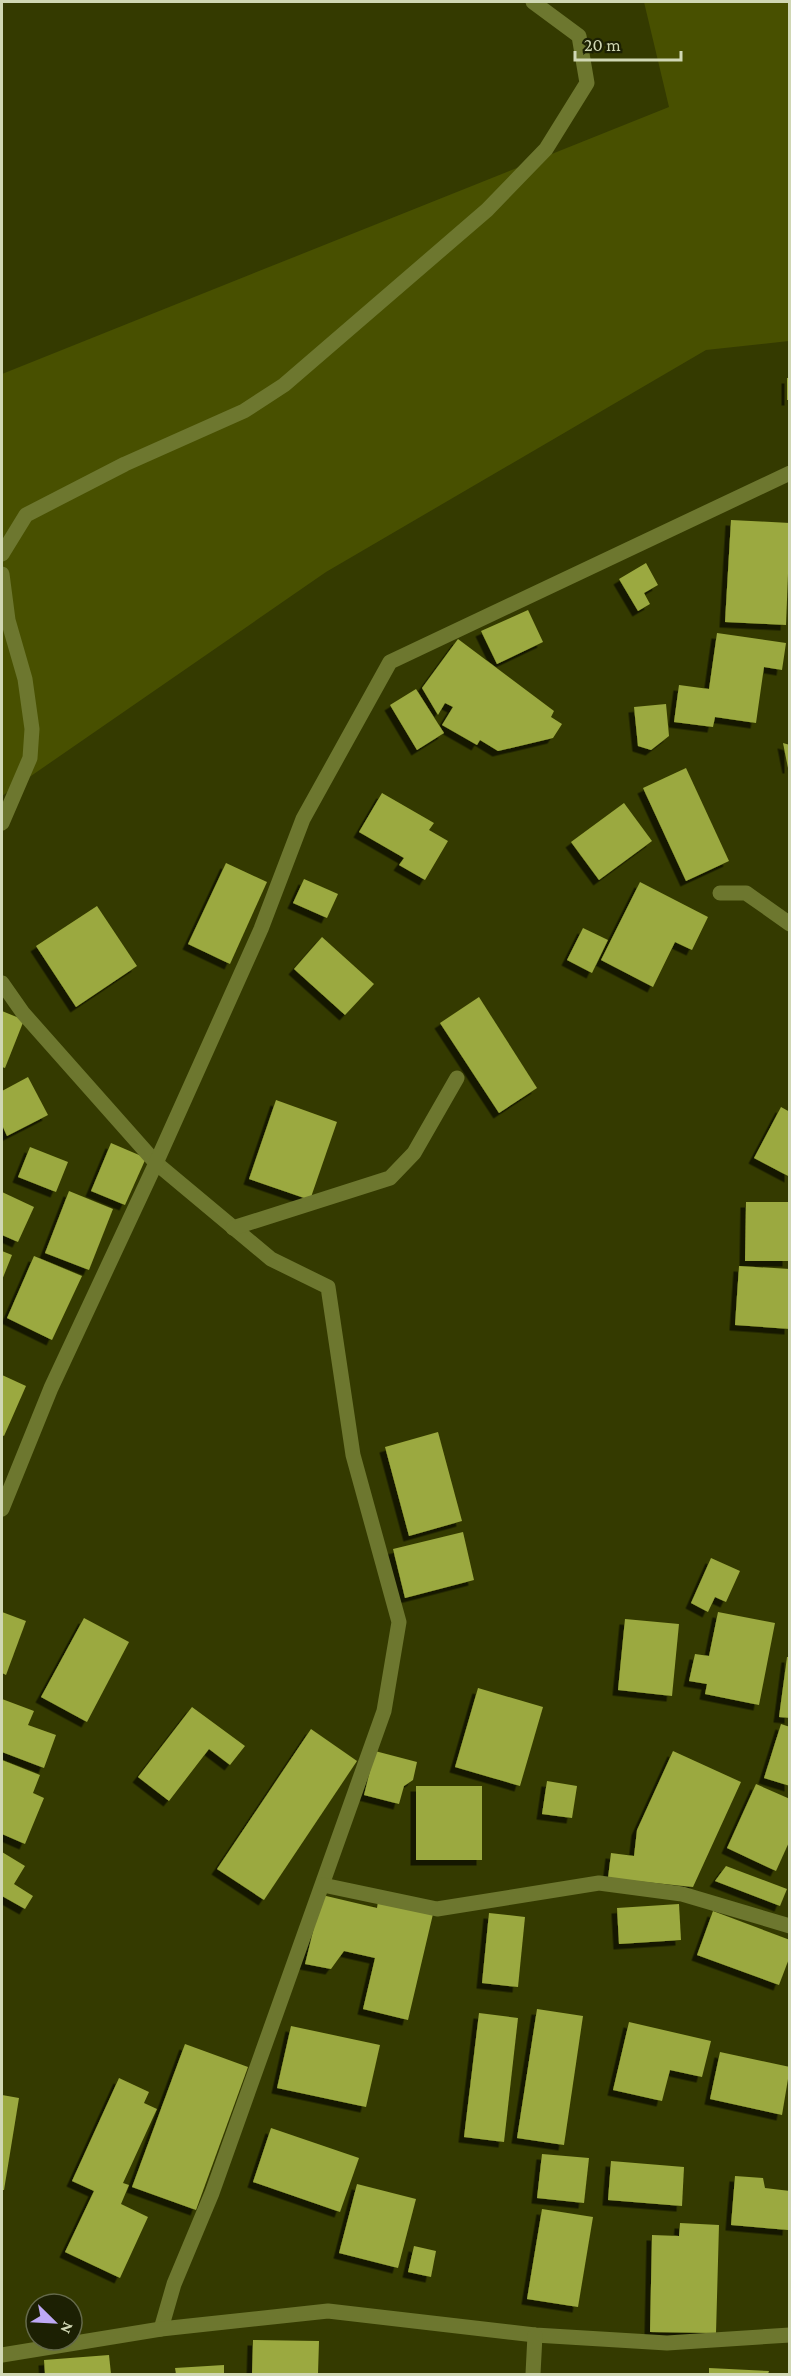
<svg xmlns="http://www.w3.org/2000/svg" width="791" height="2376" viewBox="0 0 791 2376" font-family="'Crimson Pro',serif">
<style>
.green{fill:#485000}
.building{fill:#9ba93f;filter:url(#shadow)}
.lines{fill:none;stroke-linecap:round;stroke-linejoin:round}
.minor{stroke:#6d772f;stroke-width:15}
</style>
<defs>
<filter id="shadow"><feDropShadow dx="-5.5" dy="5.5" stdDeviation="0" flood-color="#0009"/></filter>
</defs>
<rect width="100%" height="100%" fill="#343a00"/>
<!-- green -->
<path class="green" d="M 644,2 L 789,2 L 789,341 L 706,350 L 326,572 L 2,796 L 2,374 L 669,107 Z"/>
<!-- building -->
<g class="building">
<rect x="787" y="378" width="3" height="22"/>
<path d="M 731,520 L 790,523 L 786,625 L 725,622 Z"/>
<path d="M 646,563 L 658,585 L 644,593 L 650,604 L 638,611 L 619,579 Z"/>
<path d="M 528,610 L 543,642 L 497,664 L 481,631 Z"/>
<path d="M 717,633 L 786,643 L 782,670 L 764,667 L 756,723 L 715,717 L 713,727 L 674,722 L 679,685 L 709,689 Z"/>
<path d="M 458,639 L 554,711 L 551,717 L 562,724 L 553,738 L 498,751 L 480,740 L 477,745 L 442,725 L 453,707 L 445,703 L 438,715 L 422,688 Z"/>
<path d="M 416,689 L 444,733 L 417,750 L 390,705 Z"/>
<path d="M 666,704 L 669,736 L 651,750 L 638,746 L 634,707 Z"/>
<path d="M 783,743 L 790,745 L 790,768 L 788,768 Z"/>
<path d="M 686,768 L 729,861 L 686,881 L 643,788 Z"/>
<path d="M 382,793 L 434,823 L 429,830 L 448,841 L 425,880 L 399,865 L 404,858 L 359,832 Z"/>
<path d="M 624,803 L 652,841 L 599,880 L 571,842 Z"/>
<path d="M 226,863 L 267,882 L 230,964 L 188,944 Z"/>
<path d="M 304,879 L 338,894 L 327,918 L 293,903 Z"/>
<path d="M 640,882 L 708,917 L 692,950 L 675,942 L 653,987 L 601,960 Z"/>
<path d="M 97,906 L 137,966 L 76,1007 L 36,946 Z"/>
<path d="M 583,928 L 608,940 L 592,973 L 567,960 Z"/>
<path d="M 322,937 L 374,984 L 345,1015 L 294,969 Z"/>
<path d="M 479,997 L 537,1088 L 499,1113 L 440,1023 Z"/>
<path d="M 2,1011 L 24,1020 L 5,1068 L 2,1067 Z"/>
<path d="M 28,1077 L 48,1115 L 7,1136 L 2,1125 L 2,1091 Z"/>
<path d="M 276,1100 L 337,1122 L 310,1200 L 249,1179 Z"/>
<path d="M 781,1107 L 790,1112 L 790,1177 L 754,1158 Z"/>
<path d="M 111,1143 L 146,1158 L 125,1205 L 91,1191 Z"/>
<path d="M 30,1147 L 68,1162 L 56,1192 L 18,1177 Z"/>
<path d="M 69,1191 L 113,1209 L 89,1270 L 45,1253 Z"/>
<path d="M 2,1192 L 34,1207 L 18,1242 L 2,1235 Z"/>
<path d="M 746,1202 L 788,1202 L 788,1261 L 745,1261 Z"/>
<path d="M 2,1251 L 12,1255 L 2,1280 Z"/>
<path d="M 34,1256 L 82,1276 L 52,1340 L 7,1318 Z"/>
<path d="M 739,1266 L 790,1269 L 790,1329 L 735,1325 Z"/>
<path d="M 2,1375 L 26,1386 L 4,1436 L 2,1435 Z"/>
<path d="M 438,1432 L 462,1521 L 409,1536 L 385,1447 Z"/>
<path d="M 463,1532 L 474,1580 L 405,1598 L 393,1549 Z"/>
<path d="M 711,1558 L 740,1571 L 726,1602 L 715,1597 L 708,1612 L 691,1603 Z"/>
<path d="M 2,1612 L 26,1621 L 6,1675 L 2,1673 Z"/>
<path d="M 718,1612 L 775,1623 L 759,1705 L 705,1694 L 707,1684 L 689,1681 L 695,1654 L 709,1656 Z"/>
<path d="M 84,1618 L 129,1642 L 87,1722 L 41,1697 Z"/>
<path d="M 625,1619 L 679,1624 L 672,1696 L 618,1690 Z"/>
<path d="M 787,1657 L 790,1657 L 790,1718 L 779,1717 Z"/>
<path d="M 478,1688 L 543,1707 L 520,1786 L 455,1767 Z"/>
<path d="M 2,1699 L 34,1711 L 28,1725 L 56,1735 L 44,1768 L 2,1752 Z"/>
<path d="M 192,1707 L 245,1746 L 230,1765 L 209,1749 L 169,1801 L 138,1777 Z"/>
<path d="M 781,1724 L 790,1727 L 790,1786 L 764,1778 Z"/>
<path d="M 311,1729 L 357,1761 L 264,1900 L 217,1869 Z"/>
<path d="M 375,1751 L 417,1762 L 413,1780 L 404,1786 L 399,1804 L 364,1795 Z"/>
<path d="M 673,1751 L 741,1782 L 693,1887 L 608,1878 L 611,1853 L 634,1856 L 637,1830 Z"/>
<path d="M 2,1760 L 40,1775 L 33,1793 L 44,1798 L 25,1844 L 2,1834 Z"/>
<path d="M 547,1781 L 577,1786 L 572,1818 L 542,1814 Z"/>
<path d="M 756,1784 L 790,1799 L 790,1840 L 776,1871 L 727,1848 Z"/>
<rect x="416" y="1786" width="66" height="74"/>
<path d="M 2,1852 L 25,1866 L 14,1884 L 33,1896 L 25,1909 L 2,1896 Z"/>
<path d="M 726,1866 L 787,1889 L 780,1906 L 715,1881 Z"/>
<path d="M 322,1895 L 377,1908 L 378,1901 L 433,1914 L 408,2020 L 363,2009 L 375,1958 L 344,1951 L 331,1969 L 305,1964 Z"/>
<path d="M 679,1904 L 681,1940 L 619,1944 L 617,1908 Z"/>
<path d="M 713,1911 L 790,1940 L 790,1956 L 779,1985 L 697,1955 Z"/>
<path d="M 489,1913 L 525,1917 L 518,1987 L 482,1983 Z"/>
<path d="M 537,2009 L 583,2016 L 564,2145 L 517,2138 Z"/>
<path d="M 479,2013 L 518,2018 L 504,2142 L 464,2137 Z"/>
<path d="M 629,2022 L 711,2041 L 702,2077 L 670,2070 L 662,2101 L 613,2090 Z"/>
<path d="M 291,2026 L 380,2045 L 366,2107 L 277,2088 Z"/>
<path d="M 185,2044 L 248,2067 L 196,2210 L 132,2187 Z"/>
<path d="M 720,2052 L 790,2067 L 782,2115 L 710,2099 Z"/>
<path d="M 119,2078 L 149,2092 L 144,2103 L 157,2109 L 123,2183 L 129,2185 L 121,2204 L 148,2217 L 120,2278 L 65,2252 L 94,2191 L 72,2181 Z"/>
<path d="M 2,2095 L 19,2098 L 4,2190 L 2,2190 Z"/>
<path d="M 271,2128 L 359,2158 L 340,2212 L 253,2182 Z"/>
<path d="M 542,2154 L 589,2158 L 584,2203 L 537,2198 Z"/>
<path d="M 611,2161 L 684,2167 L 682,2206 L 608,2200 Z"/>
<path d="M 735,2176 L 763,2178 L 765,2188 L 790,2191 L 788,2230 L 731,2225 Z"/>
<path d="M 357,2184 L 416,2199 L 398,2268 L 339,2253 Z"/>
<path d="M 542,2209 L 593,2217 L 578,2307 L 527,2299 Z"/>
<path d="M 680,2223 L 719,2225 L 716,2333 L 650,2332 L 652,2235 L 679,2236 Z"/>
<path d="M 414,2246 L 436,2251 L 431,2277 L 408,2272 Z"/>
<path d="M 253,2340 L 319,2341 L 318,2374 L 252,2374 Z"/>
<path d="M 109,2355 L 111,2374 L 45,2374 L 44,2360 Z"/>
<path d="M 224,2365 L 224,2374 L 176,2374 L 175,2368 Z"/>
<path d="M 709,2368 L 769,2371 L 768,2374 L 709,2374 Z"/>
</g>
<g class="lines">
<!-- minor -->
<g class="minor">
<path d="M 2,554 L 26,515 L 125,464 L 244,411 L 284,385 L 487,210 L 546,149 L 587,83 L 579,36 L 533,2"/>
<path d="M 2,574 L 8,620 L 25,679 L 32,729 L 30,758 L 2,823"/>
<path d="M 720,893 L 746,893 L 790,924"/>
<path d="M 2,983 L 23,1013 L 156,1163 L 271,1259 L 328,1287 L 353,1455 L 399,1622 L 384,1711 L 212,2193 L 174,2284 L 161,2329"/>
<path d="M 233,1228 L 390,1178 L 414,1153 L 457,1078"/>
<path d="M 2,1509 L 51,1388 L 156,1163 L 261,929 L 303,819 L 390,662 L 790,473"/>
<path d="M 323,1885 L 437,1909 L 599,1883 L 682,1894 L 790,1926"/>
<path d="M 2,2355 L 161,2329 L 328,2311 L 535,2335 L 667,2343 L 790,2335"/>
<path d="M 533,2374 L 535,2335"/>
</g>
</g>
<!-- border -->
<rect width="791" height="2376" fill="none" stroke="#d0d7b4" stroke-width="6"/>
<!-- north arrow -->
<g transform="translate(54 2322) rotate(114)"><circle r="28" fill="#1c2003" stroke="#64694a" stroke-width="1.5"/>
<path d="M0-4.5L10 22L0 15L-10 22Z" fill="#bea9f5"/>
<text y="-9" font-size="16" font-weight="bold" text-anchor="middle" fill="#d0d7b4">N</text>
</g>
<!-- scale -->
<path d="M575 51v9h106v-9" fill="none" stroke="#d0d7b4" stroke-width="3"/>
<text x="584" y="51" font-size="18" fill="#d0d7b4" stroke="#1c2003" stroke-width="4.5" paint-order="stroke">20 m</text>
</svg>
